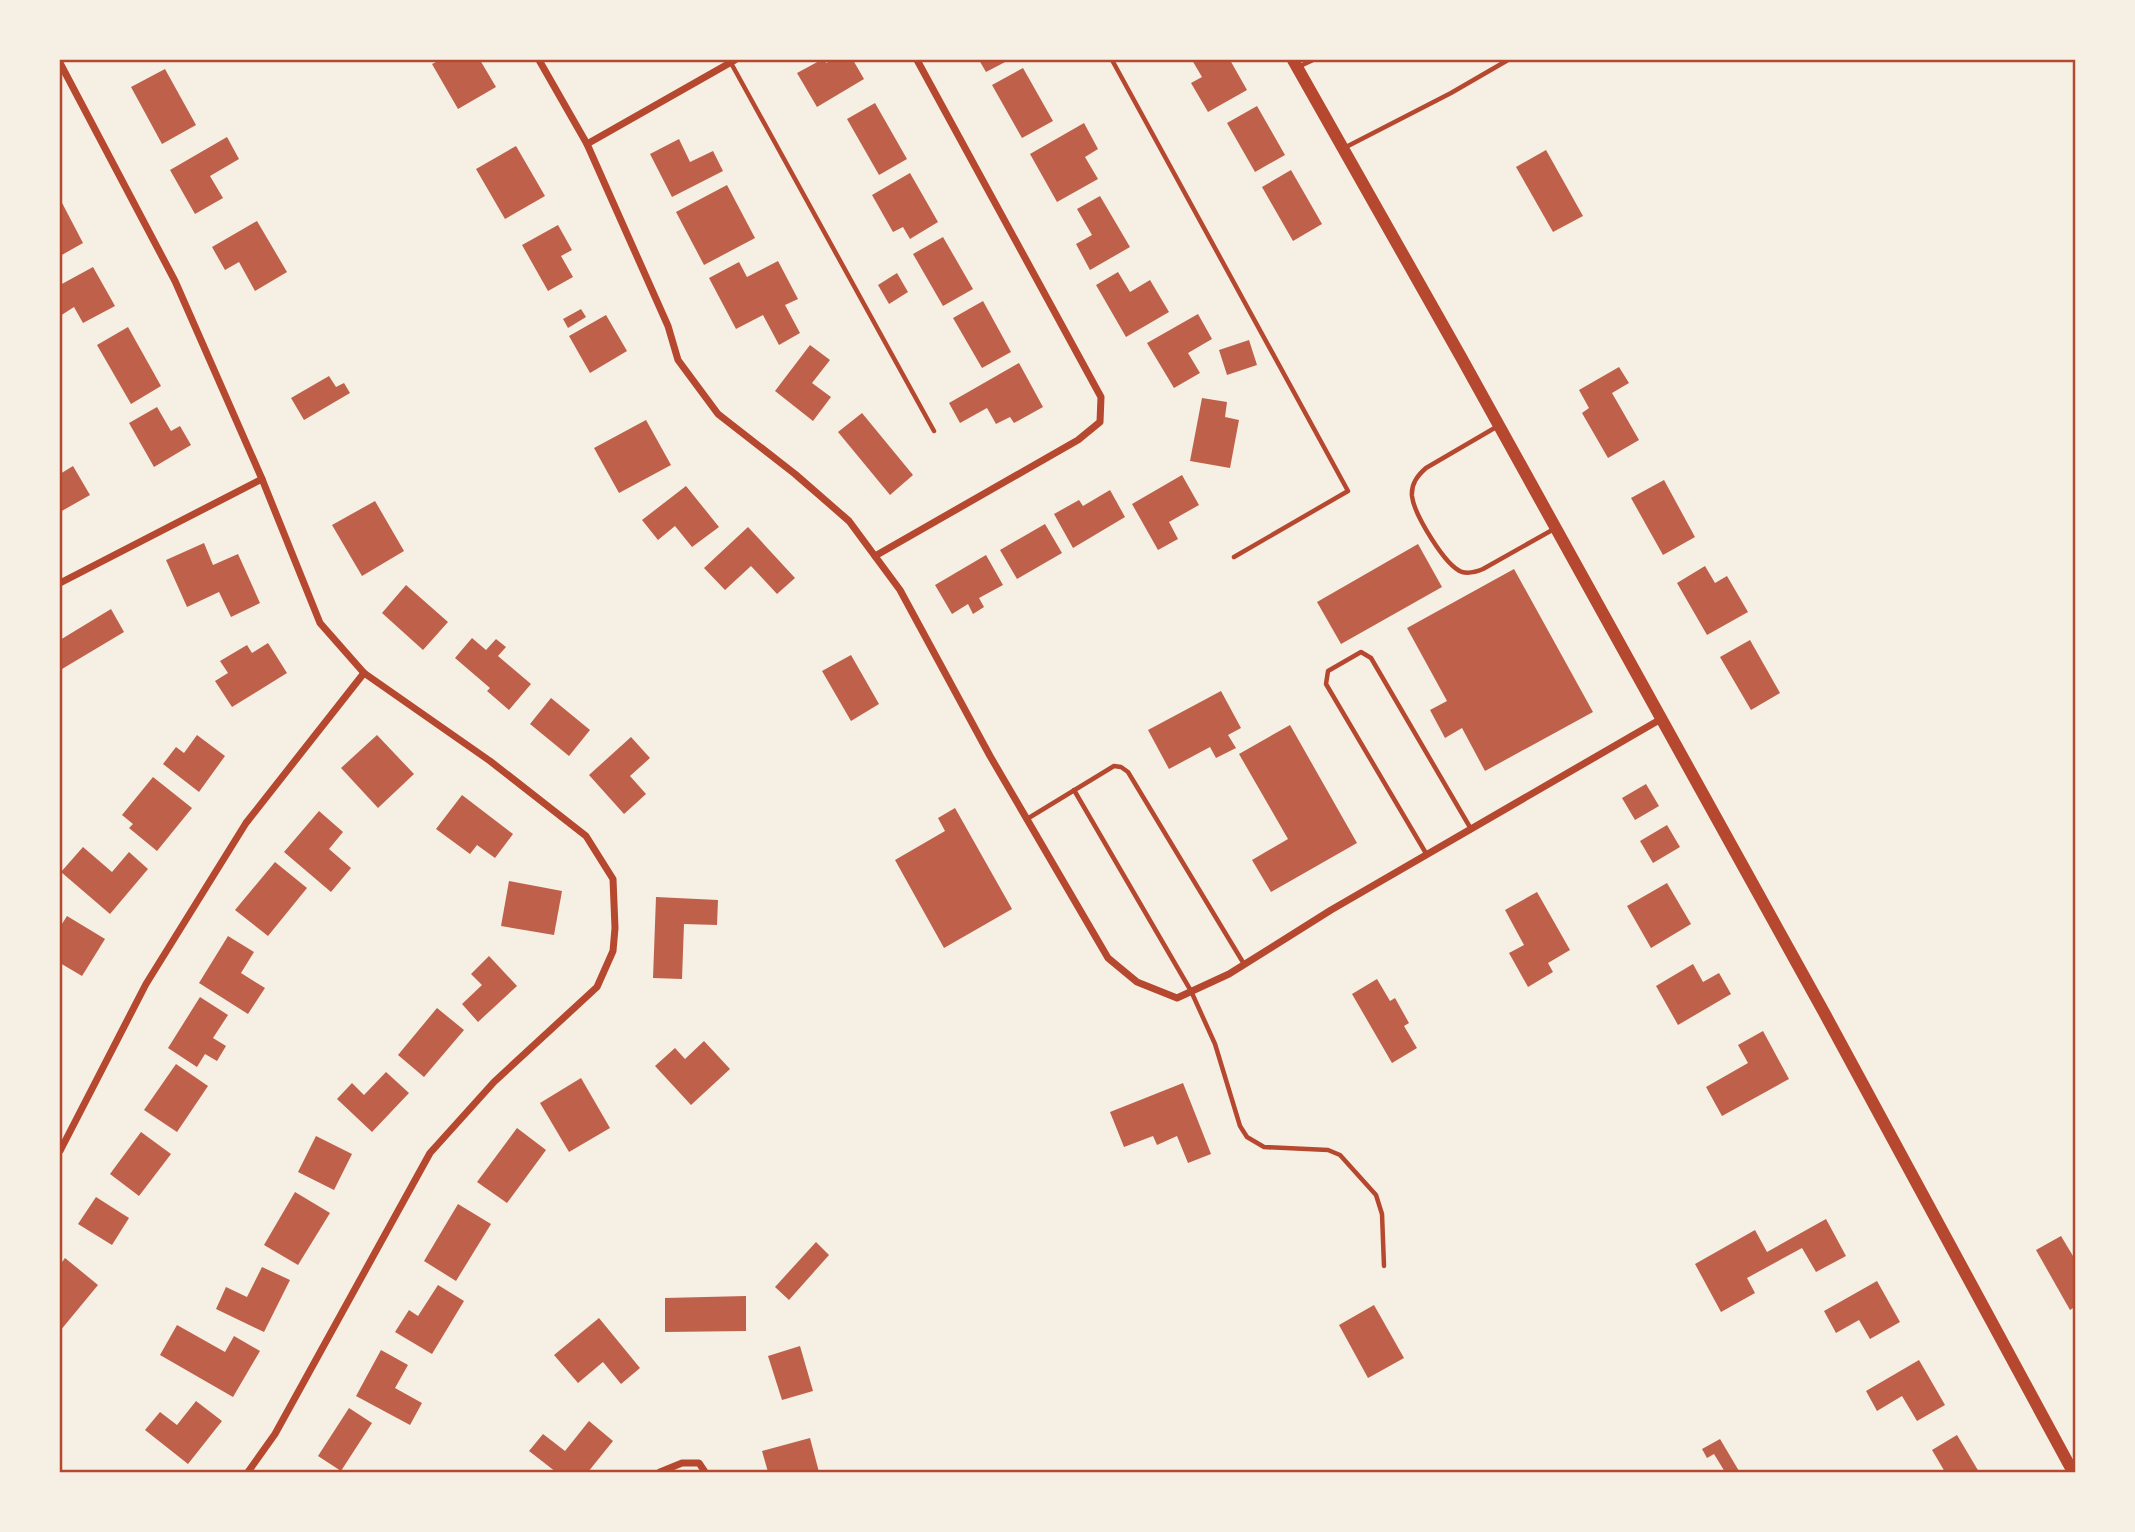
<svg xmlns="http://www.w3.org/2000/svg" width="2135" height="1532" viewBox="0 0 2135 1532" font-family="Mulish,sans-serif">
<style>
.building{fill:#bf614a}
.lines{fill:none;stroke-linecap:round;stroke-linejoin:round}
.service{stroke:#b5482f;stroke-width:4.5}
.minor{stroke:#b5482f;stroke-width:7}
.tertiary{stroke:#b5482f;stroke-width:12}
.neatline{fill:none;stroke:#b5482f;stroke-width:2.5}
</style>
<rect width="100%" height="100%" fill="#f6efe4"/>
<!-- building -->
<g class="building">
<path d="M 440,60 L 480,60 L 496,87 L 458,109 L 432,64 Z"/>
<path d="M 821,60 L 825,60 L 826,63 L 832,60 L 853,60 L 864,79 L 817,107 L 797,73 Z"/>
<path d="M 979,60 L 1009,60 L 986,72 Z"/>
<path d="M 1192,60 L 1230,60 L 1247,90 L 1208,112 L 1191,83 L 1202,77 Z"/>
<path d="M 1023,68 L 1053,121 L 1022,138 L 992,85 Z"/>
<path d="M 165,69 L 196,125 L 162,144 L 131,87 Z"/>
<path d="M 875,103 L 907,159 L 879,175 L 847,119 Z"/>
<path d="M 1257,106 L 1285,155 L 1255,172 L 1227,123 Z"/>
<path d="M 1084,123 L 1098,149 L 1085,157 L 1098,179 L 1057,202 L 1030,154 Z"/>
<path d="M 227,137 L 239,159 L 210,176 L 223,198 L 195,214 L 170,170 Z"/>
<path d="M 679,139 L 690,162 L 713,151 L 723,171 L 672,197 L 650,154 Z"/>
<path d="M 516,146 L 545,196 L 505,219 L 476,169 Z"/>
<path d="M 1546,150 L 1583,216 L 1553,232 L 1516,167 Z"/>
<path d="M 1291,170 L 1322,224 L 1293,241 L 1262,187 Z"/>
<path d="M 910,173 L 938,222 L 910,239 L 903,227 L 893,232 L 872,195 Z"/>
<path d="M 727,185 L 755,238 L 704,265 L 676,212 Z"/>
<path d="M 1100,196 L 1130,247 L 1090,270 L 1076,244 L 1092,235 L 1077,209 Z"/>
<path d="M 60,199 L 83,243 L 60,256 Z"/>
<path d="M 257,221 L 287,272 L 255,291 L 239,262 L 225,270 L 212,247 Z"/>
<path d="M 558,225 L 572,250 L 561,256 L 573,277 L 548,291 L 522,245 Z"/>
<path d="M 943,237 L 973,289 L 943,306 L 913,254 Z"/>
<path d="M 778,261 L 798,299 L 785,305 L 800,333 L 779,345 L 763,315 L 736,329 L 709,278 L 739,262 L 747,277 Z"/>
<path d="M 93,267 L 115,306 L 83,323 L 74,307 L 60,316 L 60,285 Z"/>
<path d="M 1118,272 L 1130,292 L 1150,280 L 1169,312 L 1126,337 L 1096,285 Z"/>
<path d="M 897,273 L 908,292 L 889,304 L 878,285 Z"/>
<path d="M 983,301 L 1011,352 L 982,368 L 953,318 Z"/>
<path d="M 581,309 L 586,317 L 568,328 L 563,319 Z"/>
<path d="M 1198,314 L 1212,339 L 1188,353 L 1200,373 L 1174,388 L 1147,343 Z"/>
<path d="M 606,315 L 627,351 L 590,373 L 569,336 Z"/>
<path d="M 128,327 L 161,386 L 131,404 L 97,345 Z"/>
<path d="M 1249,340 L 1257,365 L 1227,375 L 1219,350 Z"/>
<path d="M 810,345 L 830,360 L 812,383 L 831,397 L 813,421 L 775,391 Z"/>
<path d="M 1019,363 L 1043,407 L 1014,423 L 1010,417 L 996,424 L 987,408 L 960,423 L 949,403 Z"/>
<path d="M 1619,367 L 1629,383 L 1612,393 L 1639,440 L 1608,458 L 1582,413 L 1589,408 L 1579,390 Z"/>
<path d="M 329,376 L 336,387 L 344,383 L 350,393 L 304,420 L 291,398 Z"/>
<path d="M 1202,398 L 1227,402 L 1225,417 L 1239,420 L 1230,468 L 1190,461 Z"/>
<path d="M 157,407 L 171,431 L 180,426 L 191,445 L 154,467 L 129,423 Z"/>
<path d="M 862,413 L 913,475 L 890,495 L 838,432 Z"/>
<path d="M 646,420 L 671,465 L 619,493 L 594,448 Z"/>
<path d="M 73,466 L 90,495 L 60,512 L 60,474 Z"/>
<path d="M 1182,475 L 1199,505 L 1169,522 L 1178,539 L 1158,550 L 1132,504 Z"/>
<path d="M 1664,480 L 1695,537 L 1663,555 L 1631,498 Z"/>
<path d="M 686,486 L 719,527 L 692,547 L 675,526 L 658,540 L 642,520 Z"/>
<path d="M 1110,490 L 1125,517 L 1073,548 L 1054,514 L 1079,500 L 1083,506 Z"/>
<path d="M 375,501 L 404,551 L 362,576 L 332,525 Z"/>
<path d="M 1045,524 L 1062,553 L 1017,579 L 1000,550 Z"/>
<path d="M 748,527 L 795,578 L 777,594 L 751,566 L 725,590 L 704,568 Z"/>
<path d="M 204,543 L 213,565 L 238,554 L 260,603 L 231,617 L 219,592 L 187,607 L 166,560 Z"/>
<path d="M 1418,544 L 1442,587 L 1341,644 L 1317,602 Z"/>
<path d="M 986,555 L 1003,585 L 979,598 L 984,607 L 973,614 L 968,604 L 952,614 L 935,585 Z"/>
<path d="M 1705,566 L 1715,583 L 1727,576 L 1748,612 L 1707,635 L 1677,583 Z"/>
<path d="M 1514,569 L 1593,712 L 1485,771 L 1462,728 L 1445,738 L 1430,710 L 1447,701 L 1407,628 Z"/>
<path d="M 406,585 L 448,622 L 423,650 L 382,613 Z"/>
<path d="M 111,609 L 124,632 L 62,669 L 60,664 L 60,640 Z"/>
<path d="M 472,638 L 486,650 L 496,639 L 506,647 L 498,656 L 531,684 L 509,710 L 487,691 L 490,688 L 455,658 Z"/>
<path d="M 1750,640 L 1780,693 L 1751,710 L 1720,657 Z"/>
<path d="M 268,643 L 287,673 L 232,707 L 215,681 L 228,673 L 220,661 L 247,645 L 252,653 Z"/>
<path d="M 851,655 L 879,704 L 851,721 L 822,671 Z"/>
<path d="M 1221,691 L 1241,728 L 1228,735 L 1236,748 L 1216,758 L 1210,747 L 1169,769 L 1148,730 Z"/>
<path d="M 551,698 L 590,730 L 569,756 L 530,724 Z"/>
<path d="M 1290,725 L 1357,843 L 1271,892 L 1252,860 L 1288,839 L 1239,754 Z"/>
<path d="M 197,735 L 225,756 L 199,792 L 163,764 L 176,747 L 184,753 Z"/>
<path d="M 377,735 L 414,774 L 378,808 L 341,768 Z"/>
<path d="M 631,737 L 650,758 L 630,776 L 646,794 L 624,814 L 589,775 Z"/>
<path d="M 153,777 L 192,808 L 157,851 L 129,828 L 133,824 L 122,815 Z"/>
<path d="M 1646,784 L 1659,806 L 1635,820 L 1622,798 Z"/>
<path d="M 462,795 L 513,834 L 495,858 L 477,845 L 470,854 L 436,829 Z"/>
<path d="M 955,808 L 1012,909 L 944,948 L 895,860 L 945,831 L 938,818 Z"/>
<path d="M 319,811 L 343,832 L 329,849 L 351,868 L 331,892 L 284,852 Z"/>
<path d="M 1667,825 L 1680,847 L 1653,863 L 1640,841 Z"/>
<path d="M 83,847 L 112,872 L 129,852 L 148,869 L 110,914 L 61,872 Z"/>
<path d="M 275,862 L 307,888 L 268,936 L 235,910 Z"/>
<path d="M 509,881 L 562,891 L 554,935 L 501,926 Z"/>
<path d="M 1667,883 L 1691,924 L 1651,948 L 1627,906 Z"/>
<path d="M 1537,892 L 1570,950 L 1548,963 L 1553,972 L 1528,987 L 1509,953 L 1524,945 L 1505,910 Z"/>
<path d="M 656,897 L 718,900 L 717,925 L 684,924 L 682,979 L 653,978 Z"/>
<path d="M 67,916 L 105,939 L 82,976 L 60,963 L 60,927 Z"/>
<path d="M 228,936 L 254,952 L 241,973 L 265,988 L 248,1014 L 199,983 Z"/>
<path d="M 489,956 L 517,986 L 478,1022 L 462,1004 L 482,985 L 471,974 Z"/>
<path d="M 1693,964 L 1703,982 L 1719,973 L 1731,994 L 1678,1025 L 1656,986 Z"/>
<path d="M 1377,979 L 1390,1001 L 1395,998 L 1409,1023 L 1404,1026 L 1417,1048 L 1392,1063 L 1352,994 Z"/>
<path d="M 200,997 L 228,1015 L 213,1038 L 226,1046 L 217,1061 L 205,1054 L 197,1067 L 168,1048 Z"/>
<path d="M 437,1008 L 464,1030 L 424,1077 L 398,1055 Z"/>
<path d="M 1763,1031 L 1789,1079 L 1722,1116 L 1706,1087 L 1748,1063 L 1738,1045 Z"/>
<path d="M 704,1041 L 730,1069 L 691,1105 L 655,1066 L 675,1048 L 685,1059 Z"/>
<path d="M 176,1064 L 208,1086 L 177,1132 L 144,1110 Z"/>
<path d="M 386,1072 L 409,1093 L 372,1132 L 337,1099 L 352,1083 L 364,1095 Z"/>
<path d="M 581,1078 L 610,1128 L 569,1152 L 540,1103 Z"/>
<path d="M 1183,1083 L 1211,1154 L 1188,1163 L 1177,1136 L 1157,1145 L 1153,1136 L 1124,1147 L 1110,1112 Z"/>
<path d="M 517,1128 L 546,1150 L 507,1203 L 477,1182 Z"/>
<path d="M 141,1132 L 171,1154 L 139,1196 L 110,1174 Z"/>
<path d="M 316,1136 L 352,1154 L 334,1190 L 298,1172 Z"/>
<path d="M 295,1192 L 330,1213 L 298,1265 L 264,1245 Z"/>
<path d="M 96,1197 L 129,1218 L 112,1245 L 78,1224 Z"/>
<path d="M 458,1204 L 491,1224 L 456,1281 L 424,1261 Z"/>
<path d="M 1826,1219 L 1846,1256 L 1816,1272 L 1802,1248 L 1747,1278 L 1755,1293 L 1721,1312 L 1695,1264 L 1755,1230 L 1767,1252 Z"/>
<path d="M 2061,1236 L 2076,1261 L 2076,1306 L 2070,1310 L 2036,1250 Z"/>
<path d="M 816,1242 L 829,1255 L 789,1300 L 775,1287 Z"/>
<path d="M 65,1258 L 98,1285 L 60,1331 L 60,1265 Z"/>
<path d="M 262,1267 L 290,1280 L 264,1332 L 216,1309 L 226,1287 L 247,1297 Z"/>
<path d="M 1877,1281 L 1900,1322 L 1870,1339 L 1859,1320 L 1836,1333 L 1824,1311 Z"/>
<path d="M 438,1285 L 464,1301 L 432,1354 L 395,1332 L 409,1310 L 418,1316 Z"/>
<path d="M 746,1296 L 746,1331 L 665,1332 L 665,1298 Z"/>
<path d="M 1374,1305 L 1404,1358 L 1368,1378 L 1339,1325 Z"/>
<path d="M 599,1318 L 640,1368 L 621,1384 L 603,1362 L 578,1383 L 554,1355 Z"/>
<path d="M 177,1325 L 225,1352 L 234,1336 L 260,1351 L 233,1397 L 160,1355 Z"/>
<path d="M 800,1346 L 813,1391 L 782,1400 L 768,1356 Z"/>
<path d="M 381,1350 L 408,1365 L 395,1388 L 422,1403 L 410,1425 L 356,1396 Z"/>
<path d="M 1919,1360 L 1945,1405 L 1917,1421 L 1902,1396 L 1877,1411 L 1866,1391 Z"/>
<path d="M 196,1401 L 222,1421 L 188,1464 L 145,1430 L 160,1412 L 177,1425 Z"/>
<path d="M 349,1408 L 372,1423 L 341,1471 L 318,1456 Z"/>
<path d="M 589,1421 L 613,1441 L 588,1472 L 556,1472 L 529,1451 L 543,1434 L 565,1451 Z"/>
<path d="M 1957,1435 L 1979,1472 L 1945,1472 L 1932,1450 Z"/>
<path d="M 810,1438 L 819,1472 L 768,1472 L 762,1451 Z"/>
<path d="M 1720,1439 L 1739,1471 L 1737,1472 L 1725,1472 L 1714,1454 L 1707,1458 L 1702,1449 Z"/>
</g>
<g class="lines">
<!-- service -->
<g class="service">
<path d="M 1112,60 L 1348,491 L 1234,557"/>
<path d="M 731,63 L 934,431"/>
<path d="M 1298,67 L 1313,60"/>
<path d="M 1346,147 L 1451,93 L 1508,60"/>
<path d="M 1498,426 L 1426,468 C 1417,476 1411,484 1412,496 C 1414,514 1445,566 1462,572 C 1470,574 1476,572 1483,569 L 1554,529"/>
<path d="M 1074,790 L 1191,991 L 1215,1044 L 1240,1126 L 1247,1137 L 1264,1147 L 1328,1150 L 1340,1155 L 1376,1195 L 1382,1214 L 1384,1266"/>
<path d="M 1027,819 L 1114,766 L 1121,767 L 1128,772 L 1244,964"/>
<path d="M 1427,855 L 1326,684 L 1328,671 L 1361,652 L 1371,658 L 1471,829"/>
</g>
<!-- minor -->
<g class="minor">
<path d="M 539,60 L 587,144 L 668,326 L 678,360 L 718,414 L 795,474 L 849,521 L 900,590 L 990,756 L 1108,958 L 1137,982 L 1177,998 L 1229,974 L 1331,910 L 1661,719"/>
<path d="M 60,63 L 175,281 L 262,479 L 320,623 L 364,673 L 490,761 L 586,836 L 613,879 L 615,928 L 613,951 L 597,987 L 494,1082 L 430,1153 L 275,1434 L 248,1472"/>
<path d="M 587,144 L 735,60"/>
<path d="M 875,556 L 1078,440 L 1100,422 L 1101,397 L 917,60"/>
<path d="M 60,583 L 262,479"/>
<path d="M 60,1151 L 146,984 L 246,823 L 364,673"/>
<path d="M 660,1472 L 682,1463 L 699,1463 L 705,1472"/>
</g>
<!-- tertiary -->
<path class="tertiary" d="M 1293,60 L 1461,357 L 1826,1016 L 2073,1472"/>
</g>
<!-- border -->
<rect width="2135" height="1532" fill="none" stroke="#f6efe4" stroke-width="122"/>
<rect x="61" y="61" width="2013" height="1410" class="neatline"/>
</svg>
